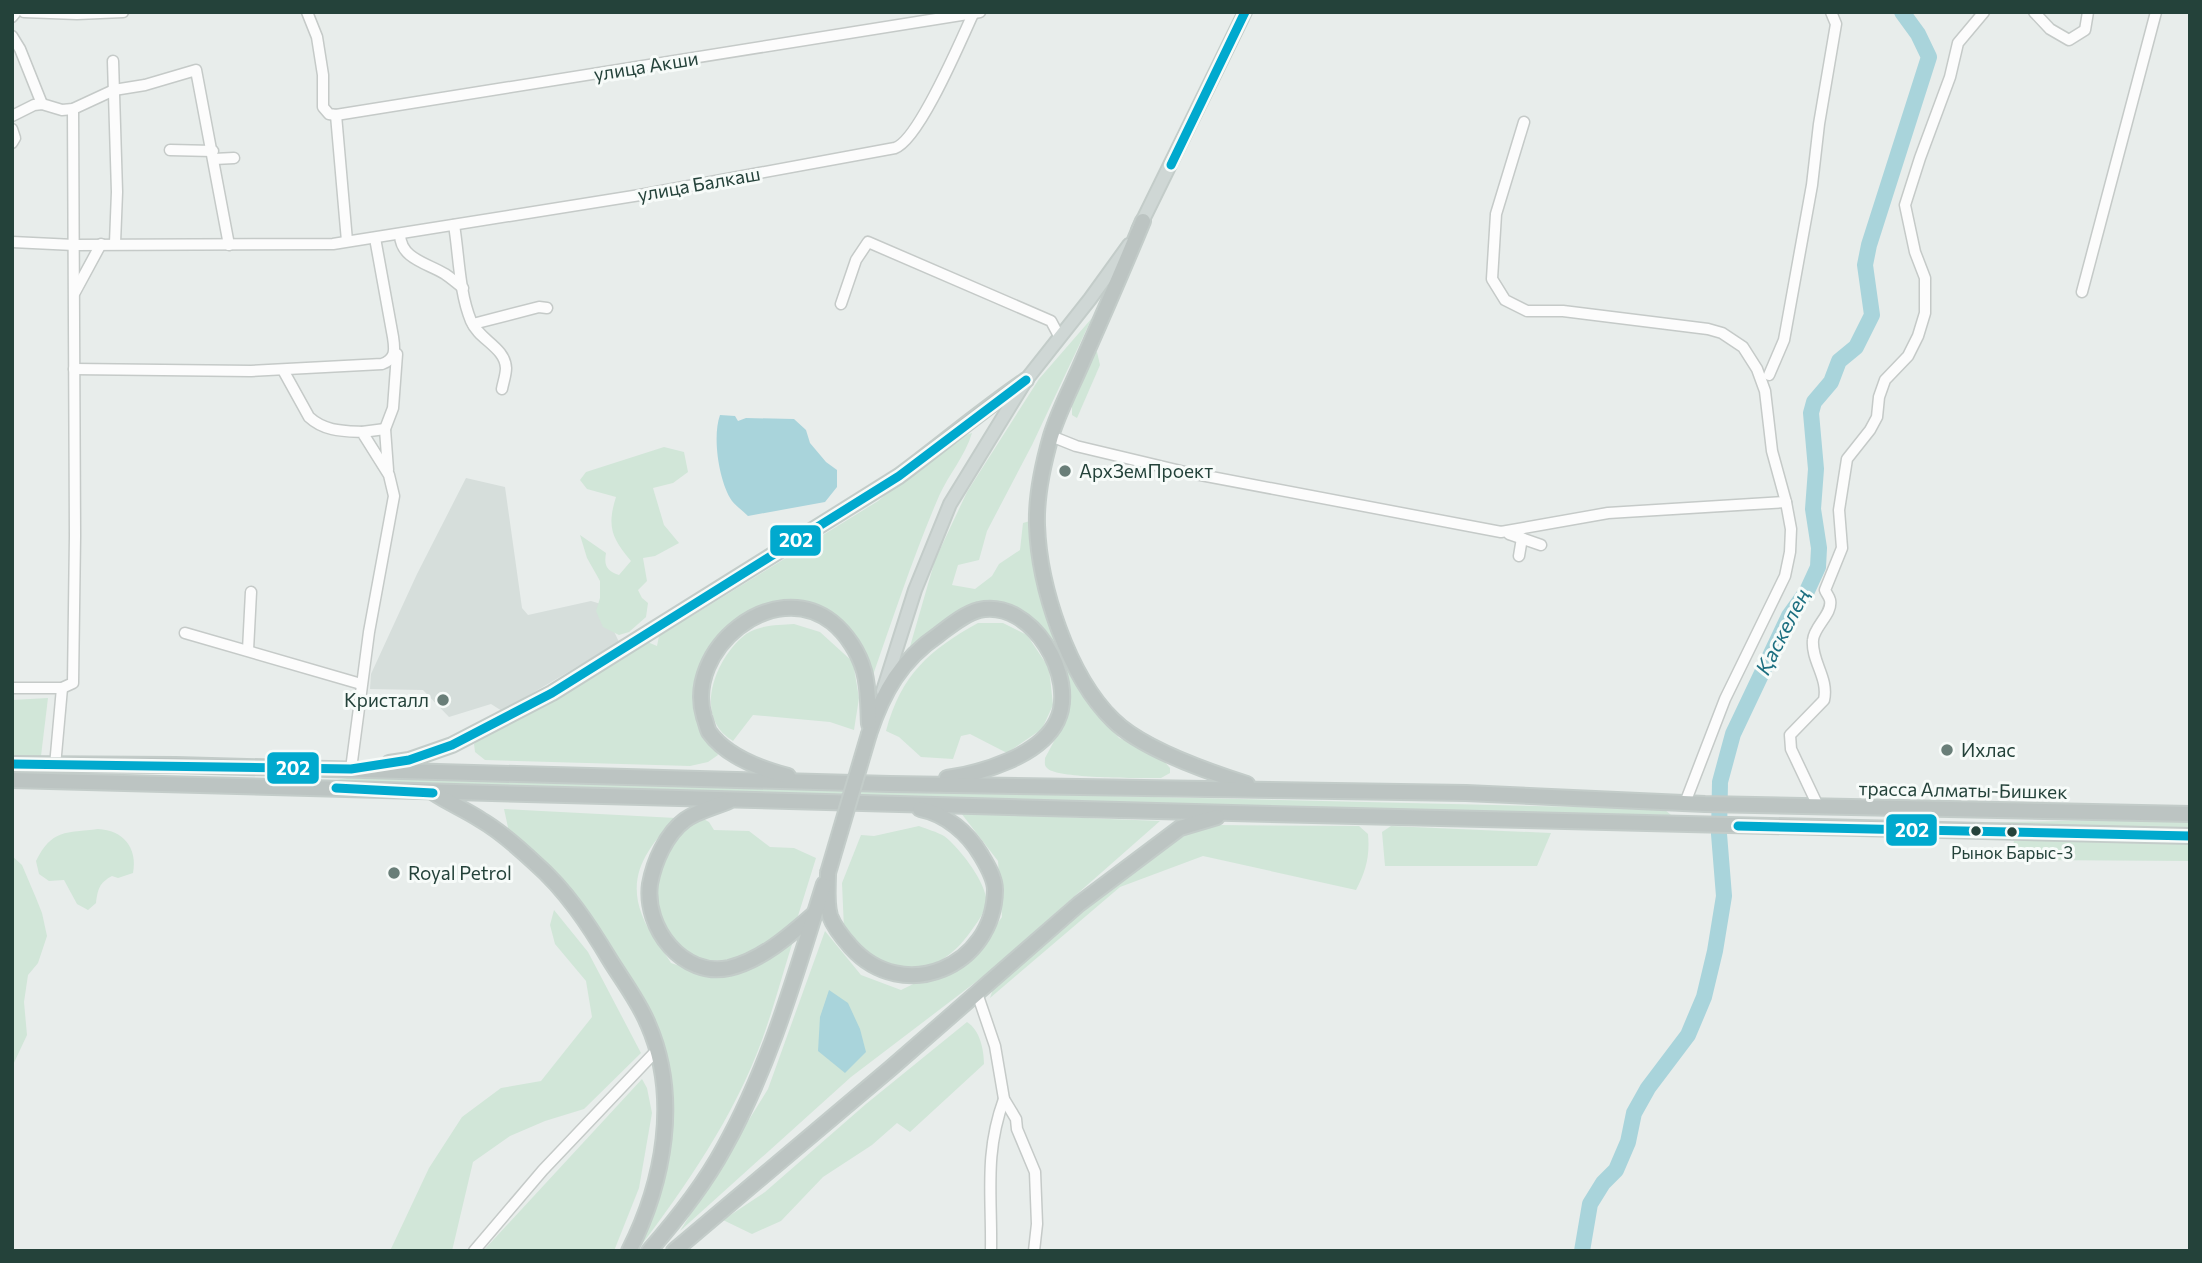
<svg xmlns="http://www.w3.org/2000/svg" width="2202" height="1263" viewBox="0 0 2202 1263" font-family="Commissioner,sans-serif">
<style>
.built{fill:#d6dedb}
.green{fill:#d1e6d8}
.water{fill:#a9d4db}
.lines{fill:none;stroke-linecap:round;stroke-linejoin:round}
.river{stroke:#a9d4db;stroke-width:16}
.minor-casing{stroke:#c5cac8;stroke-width:13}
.major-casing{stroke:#c3ccc9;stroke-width:16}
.highway-casing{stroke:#c3ccc9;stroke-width:18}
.minor{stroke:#fcfcfc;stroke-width:10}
.major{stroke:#cfd7d5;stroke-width:12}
.highway{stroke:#bcc4c2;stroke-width:14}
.highway-bridge-casing{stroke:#c3ccc9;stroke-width:18;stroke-linecap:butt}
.highway-bridge{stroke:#bcc4c2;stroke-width:14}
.bus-1-casing{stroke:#f7fbf9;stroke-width:14}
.bus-1{stroke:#00a9ce;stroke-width:9}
.poi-dot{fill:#697e78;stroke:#f7fbf9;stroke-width:2.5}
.bus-dot{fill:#24423a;stroke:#f7fbf9;stroke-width:2.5}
.labels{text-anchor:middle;stroke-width:6;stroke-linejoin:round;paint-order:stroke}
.bus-label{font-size:17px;fill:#24423a;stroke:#f7fbf9}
.street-label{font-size:19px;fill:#24423a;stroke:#f7fbf9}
.poi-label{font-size:19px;fill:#24423a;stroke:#f7fbf9;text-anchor:start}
.water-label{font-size:21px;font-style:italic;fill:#1c6f80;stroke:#f7fbf9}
.line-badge{stroke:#f7fbf9;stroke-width:2.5}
.badge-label{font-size:19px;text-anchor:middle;font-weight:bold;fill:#fff}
</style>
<rect width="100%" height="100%" fill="#e8edeb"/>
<!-- built -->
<path class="built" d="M 466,478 L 505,487 L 522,608 L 528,615 L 591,601 L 601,604 L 619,642 L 502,711 L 491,704 L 449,717 L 423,690 L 370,689 L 371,674 L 417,574 Z"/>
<!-- green -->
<g class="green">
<path d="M 1092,318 L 1032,445 L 987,531 L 979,560 L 958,565 L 952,585 L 975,589 L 992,576 L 999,564 L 1020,550 L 1023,523 L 1030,521 L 1032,558 L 1050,625 L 1080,691 L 1119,738 L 1148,750 L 1164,761 L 1170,768 L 1170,773 L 1161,778 C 1143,778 1056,779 1047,768 C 1044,765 1045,763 1045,758 L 1066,719 L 1068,694 L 1053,650 L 1037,623 L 1008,606 L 975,607 L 909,650 L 935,560 L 967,492 L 1039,379 Z"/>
<path d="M 1095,351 L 1097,352 L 1100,365 L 1077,418 L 1072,415 L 1072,403 Z"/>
<path d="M 972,433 C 965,456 949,474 939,496 C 914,554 894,615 873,675 L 865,664 L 847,625 L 816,606 L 751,614 L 703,665 L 696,709 L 707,743 L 713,744 L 718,755 L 708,762 L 690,766 L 485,760 L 475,752 L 474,744 L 478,740 L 645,641 L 657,646 L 660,631 L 687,619 L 878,501 L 947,445 L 966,435 Z"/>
<path d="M 664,447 L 684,452 L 688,472 L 673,483 L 653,488 L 664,525 L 679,543 L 655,556 L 643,558 L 647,581 L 638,590 L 642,598 L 648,603 L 646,617 L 629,632 L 619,635 L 603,627 L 596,611 L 600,598 L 600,581 L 587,558 L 580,535 L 606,553 C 604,565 606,571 619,575 L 631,561 C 611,537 607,526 616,497 L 587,489 L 580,480 L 586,472 Z"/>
<path d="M 978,623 L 1003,623 L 1027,635 L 1049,668 L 1053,705 L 1042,729 L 1007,753 L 970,734 L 961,736 L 953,759 L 921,757 L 899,737 L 886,731 C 901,675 929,650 978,623 Z"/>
<path d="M 794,624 L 820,632 L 853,662 L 859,698 L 854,730 L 830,722 L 753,715 L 733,741 C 692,717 715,658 746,634 C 759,625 779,625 794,624 Z"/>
<path d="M 48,698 L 41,756 L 12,755 L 12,700 Z"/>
<path d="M 347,778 L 1664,809 L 1671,815 C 1204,806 737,793 270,783 L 272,780 L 331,781 Z"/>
<path d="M 504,809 L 676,818 C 649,846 626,874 642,915 C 648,932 662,948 671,963 L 712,977 L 763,960 L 794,938 C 783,972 774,1007 762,1040 C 734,1117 686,1186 637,1251 L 634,1251 L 648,1224 L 668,1167 L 672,1127 L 662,1052 L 630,981 L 509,832 Z"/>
<path d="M 961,813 L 1160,821 L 985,975 L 851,1077 L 680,1231 L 768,1089 L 825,931 L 861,975 L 901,990 L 975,954 L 1002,917 L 998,861 Z"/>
<path d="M 700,817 L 709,822 L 714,830 L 749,831 L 770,847 L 794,848 L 816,858 L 798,916 L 778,939 L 731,960 L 698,961 C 689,953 677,945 669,936 C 640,900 664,838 700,817 Z"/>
<path d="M 2101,820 L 2190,821 L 2190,828 L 1976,823 Z"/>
<path d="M 1216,825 L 1359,826 L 1368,834 C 1370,856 1366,871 1356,890 L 1203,856 L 1120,887 L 990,998 L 995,983 L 1179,835 Z"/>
<path d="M 919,826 C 927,829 937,832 944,836 C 959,847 983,879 986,897 C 987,911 978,921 971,931 C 934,984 881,981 844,929 L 842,883 L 861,835 L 874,836 Z"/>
<path d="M 1391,826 L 1551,833 L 1537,866 L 1385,866 L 1382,832 Z"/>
<path d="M 98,829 C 123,830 138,848 133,873 L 118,878 L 112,876 C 99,883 98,889 96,903 L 88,910 L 77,904 L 64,880 L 49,881 L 39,874 L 36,861 C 52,829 66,833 98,829 Z"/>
<path d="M 2014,841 L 2116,841 L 2190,843 L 2190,861 L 2010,860 Z"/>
<path d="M 12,856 L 22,865 L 36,898 L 42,913 L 47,936 L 38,963 L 28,975 L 24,1002 L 27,1035 L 12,1067 Z"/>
<path d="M 554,910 L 588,952 L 641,1053 L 584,1109 L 545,1121 L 510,1136 L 473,1162 L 452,1251 L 390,1251 L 429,1168 L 462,1117 L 501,1088 L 541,1081 L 592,1017 L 586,981 L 555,944 L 550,925 Z"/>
<path d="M 967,1022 C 980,1030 984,1050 984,1064 L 910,1132 L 897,1123 L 872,1145 L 823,1177 L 781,1221 L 752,1234 L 723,1220 L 765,1192 L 866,1104 Z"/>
<path d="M 642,1079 L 647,1088 L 652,1113 L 639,1188 L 614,1251 L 483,1251 Z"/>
</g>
<!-- water -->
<g class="water">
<path d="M 720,415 L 735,416 L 738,421 L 746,418 L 794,419 L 806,430 L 810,443 L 826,462 L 837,470 L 837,487 L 825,502 L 748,516 C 743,511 736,506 732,501 C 719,482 712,437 720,415 Z"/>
<path d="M 829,990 L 848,1003 L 860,1029 L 866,1052 L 845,1073 L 818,1051 L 820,1017 Z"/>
</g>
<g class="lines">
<!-- river -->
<path class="river" d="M 1582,1251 L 1590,1204 L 1603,1183 L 1616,1170 L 1628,1142 L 1634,1113 L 1648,1088 L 1688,1035 L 1704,997 L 1715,951 L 1724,896 L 1719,834 L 1720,782 L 1733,734 L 1789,616 L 1807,591 L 1818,567 L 1819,548 L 1813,509 L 1816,469 L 1811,413 L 1814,402 L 1831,382 L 1839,361 L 1856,347 L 1872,315 L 1865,265 L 1869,245 L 1929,57 L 1918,34 L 1902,12"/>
<!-- minor casing -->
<g class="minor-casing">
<g id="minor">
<path d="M 24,12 L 77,14 L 123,12"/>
<path d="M 307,12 L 317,37 L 323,75 L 323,107 L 329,114 L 336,115 L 980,12"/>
<path d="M 2034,12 L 2050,29 L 2069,40 L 2085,30 L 2088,12"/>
<path d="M 12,17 L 16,12"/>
<path d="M 12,36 L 20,49 L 42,104"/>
<path d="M 113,61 L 117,192 L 115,243"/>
<path d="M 336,115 L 347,241"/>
<path d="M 12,116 L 34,105 L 42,104 L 62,110 L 73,109 L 114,90 L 145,85 L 196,70 L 229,245"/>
<path d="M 1524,122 L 1496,214 L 1492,279 L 1505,300 L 1527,311 L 1563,311 L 1708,329 L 1722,333 L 1743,347 L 1757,369 L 1765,391 L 1772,451 L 1786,502 L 1791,529 L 1790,552 L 1785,576 L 1725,699 L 1685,803"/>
<path d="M 12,129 L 15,138 L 12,143"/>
<path d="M 170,150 L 213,151"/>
<path d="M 214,159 L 234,158"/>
<path d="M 454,225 C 459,255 459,292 471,321 C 479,340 505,347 506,368 C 506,375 503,383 502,389"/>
<path d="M 400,235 C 401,259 427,263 445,274 C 451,278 457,283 463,288"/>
<path d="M 12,242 L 74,245 L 333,244 L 640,195 L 895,148 C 919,140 961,40 973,14"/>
<path d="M 75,292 L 101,244"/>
<path d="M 2082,292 L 2156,12"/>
<path d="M 841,304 L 856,260 L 868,242 L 1051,321 L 1059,336"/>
<path d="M 473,324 L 539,307 L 547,308"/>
<path d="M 74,369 L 251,371 L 382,364 C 396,359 395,350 393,337 L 375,238"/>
<path d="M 283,370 L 309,417 C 324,431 342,431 362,432 L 389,475 L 394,496 L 369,632 L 351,769"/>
<path d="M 1769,375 L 1784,340 L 1812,185 L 1819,124 L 1836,24 L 1831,12"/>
<path d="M 362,432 L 385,429"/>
<path d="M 1051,436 L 1076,446 L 1185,472 L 1501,532 L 1608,513 L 1786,502"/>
<path d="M 388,470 L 385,429 L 393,408 L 397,354"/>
<path d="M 1509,534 L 1541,545"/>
<path d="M 1519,556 L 1522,538"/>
<path d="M 185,633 L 361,684"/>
<path d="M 248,650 L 251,592"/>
<path d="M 12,688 L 62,688 L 73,683 L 75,536 L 73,109"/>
<path d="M 55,766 L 62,688"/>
<path d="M 1818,806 L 1791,749 L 1790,735 L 1824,700 C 1829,678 1811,661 1813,640 C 1814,626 1833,614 1830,600 C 1829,596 1826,593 1825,590 L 1842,548 L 1839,510 L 1847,459 L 1870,430 L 1877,417 L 1879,397 L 1885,380 L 1908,356 L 1918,336 L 1925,313 L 1925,278 L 1915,252 L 1905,205 L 1920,158 L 1950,77 L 1958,43 L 1984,12"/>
<path d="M 977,993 L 995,1046 L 1004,1099 L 1016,1119 L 1017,1129 L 1035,1172 L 1037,1224 L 1034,1251"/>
<path d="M 474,1251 L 543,1170 L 657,1050"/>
<path d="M 991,1251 C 992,1195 984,1154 1004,1099"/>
</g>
</g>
<!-- major casing -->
<g class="major-casing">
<g id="major">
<path d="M 1138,230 L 1245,12"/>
<path d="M 883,691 L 915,590 L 950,504 L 1026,380 L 1090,299 L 1129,245"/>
</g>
</g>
<!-- highway casing -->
<g class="highway-casing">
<g id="highway">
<path d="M 1143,221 C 1124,267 1104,313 1084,358 C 1073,384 1059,410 1051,436 C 1043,464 1036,497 1037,525 C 1039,587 1068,676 1113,720 C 1141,748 1209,772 1247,784"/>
<path d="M 869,734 C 883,692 901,660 938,635 C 950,626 964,614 979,610 C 1032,598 1078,678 1057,721 C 1040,756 982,773 947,778"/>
<path d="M 389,763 L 409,760 L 452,745 L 552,693 L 899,476 C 942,444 982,410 1026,380"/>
<path d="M 12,764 L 176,765 L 890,784 L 1466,793 L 1705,804 L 2190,814"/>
<path d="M 788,776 C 761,769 726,756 709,732 C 707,728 706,722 704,717 C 684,650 773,576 832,622 C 847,634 859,653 864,671 C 869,688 868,707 869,724"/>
<path d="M 12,780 L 1232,813 L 2190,836"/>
<path d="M 434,793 C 449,803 466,810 481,820 C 500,831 519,848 535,863 C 566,890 589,925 610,960 C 623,981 639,1002 648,1024 C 680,1097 664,1182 629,1251"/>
<path d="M 729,801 C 715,807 697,811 685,820 C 666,834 654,862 650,884 C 644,928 683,978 729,968 C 762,960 790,935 814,914"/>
<path d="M 828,873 C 828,886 826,903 830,916 C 834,927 843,938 851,947 C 903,1005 994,967 995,890 C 995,878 987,865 981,855 C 968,833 946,814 920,809"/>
<path d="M 649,1251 C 677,1219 704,1185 724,1148 C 770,1066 796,973 824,884"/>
<path d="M 674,1251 L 891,1068 L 1079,904 L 1180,828 L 1217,817"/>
</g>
</g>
<!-- minor -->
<use href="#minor" class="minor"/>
<!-- major -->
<use href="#major" class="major"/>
<!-- highway -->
<use href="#highway" class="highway"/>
<!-- highway-bridge casing -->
<g class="highway-bridge-casing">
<path id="highway-bridge" d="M 828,873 L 869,734"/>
</g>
<!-- highway-bridge -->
<use href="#highway-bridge" class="highway-bridge"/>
<!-- bus-1 casing -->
<g class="bus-1-casing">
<g id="bus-1">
<path d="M 1171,165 L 1245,12"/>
<path d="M 12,764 L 351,769 L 409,760 L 452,745 L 552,693 L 899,476 L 1026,380"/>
<path d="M 336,788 L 433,793"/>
<path d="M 1738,826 L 2190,836"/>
</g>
</g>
<!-- bus-1 -->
<use href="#bus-1" class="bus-1"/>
</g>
<!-- markers -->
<g class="poi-dot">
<circle cx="1065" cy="471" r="7"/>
<circle cx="443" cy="700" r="7"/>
<circle cx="1947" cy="750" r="7"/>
<circle cx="394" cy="873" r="7"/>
</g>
<g class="bus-dot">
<circle cx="1976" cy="831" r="6"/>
<circle cx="2012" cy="832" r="6"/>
</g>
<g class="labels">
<!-- bus labels -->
<g class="bus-label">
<text x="2012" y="859">Рынок Барыс-3</text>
</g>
<!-- street labels -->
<g class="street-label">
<text transform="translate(646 66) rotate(-9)" y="7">улица Акши</text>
<text transform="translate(699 184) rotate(-10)" y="7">улица Балкаш</text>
<text transform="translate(1963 790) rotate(1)" y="7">трасса Алматы-Бишкек</text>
</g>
<!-- poi labels -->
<g class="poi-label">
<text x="1079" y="478">АрхЗемПроект</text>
<text x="429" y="707" text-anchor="end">Кристалл</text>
<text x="1961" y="757">Ихлас</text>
<text x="408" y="880">Royal Petrol</text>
</g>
<!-- water labels -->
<g class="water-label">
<text transform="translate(1783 632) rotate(-63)" y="7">Қаскелең</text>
</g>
</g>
<g class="line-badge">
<rect x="769" y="524" width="53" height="33" rx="7" fill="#00a9ce"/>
<rect x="266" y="751" width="54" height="34" rx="7" fill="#00a9ce"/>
<rect x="1885" y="813" width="53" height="34" rx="7" fill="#00a9ce"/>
</g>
<g class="badge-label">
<text x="796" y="547">202</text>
<text x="293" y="775">202</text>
<text x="1912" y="837">202</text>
</g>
<!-- border -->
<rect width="2202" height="1263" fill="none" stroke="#24423a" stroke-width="28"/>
</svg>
